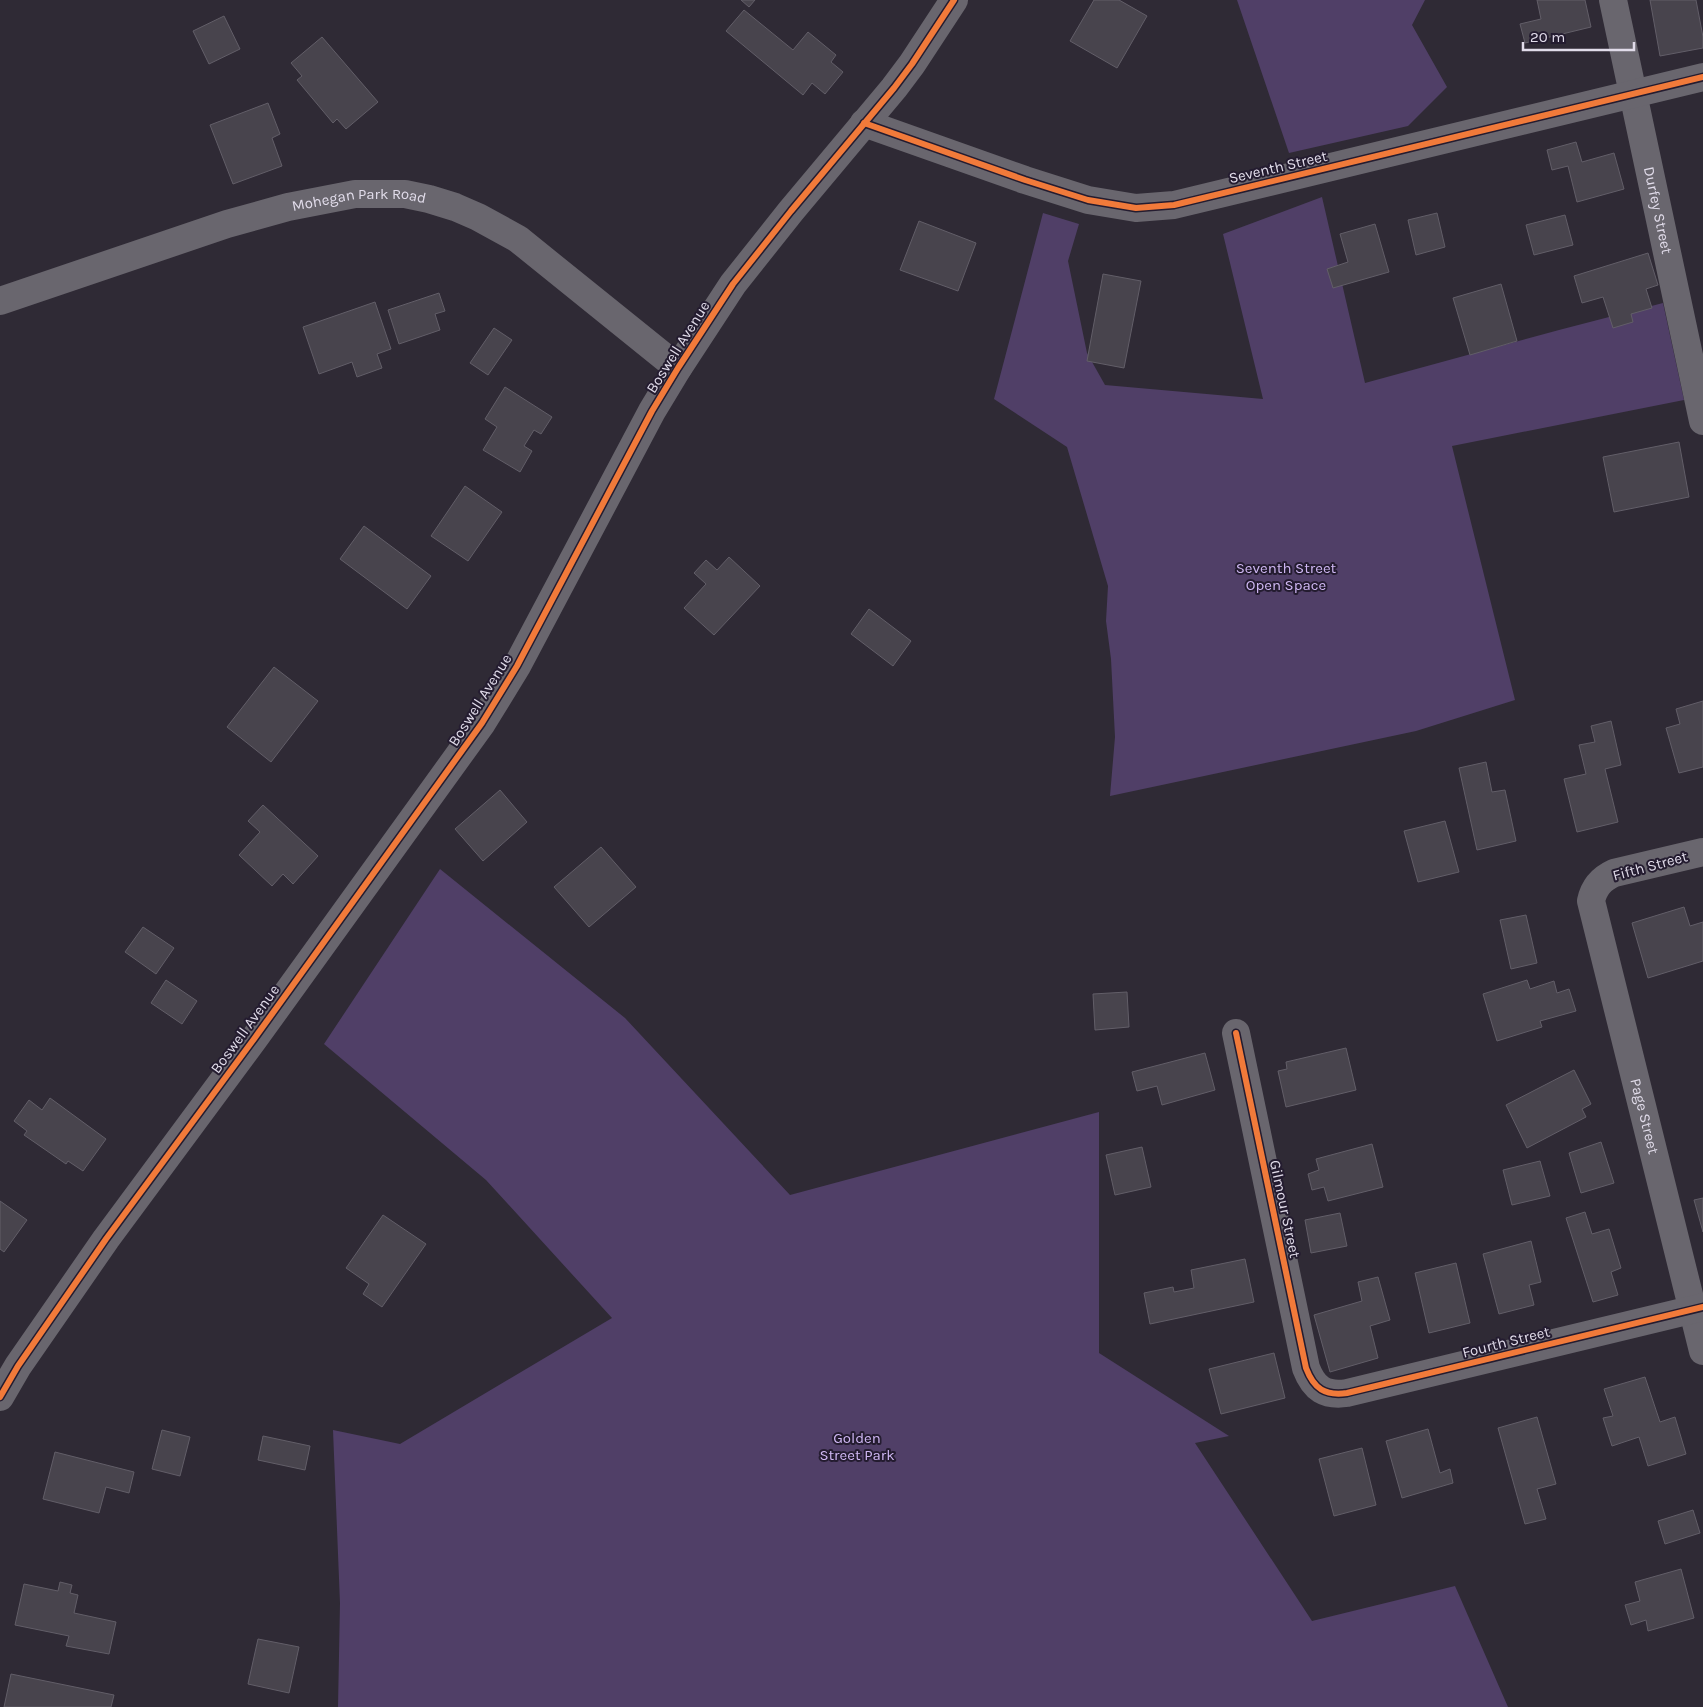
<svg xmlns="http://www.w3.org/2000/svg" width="1703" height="1707" viewBox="0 0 1703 1707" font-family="Karla,sans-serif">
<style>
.green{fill:#503f67}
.building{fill:#48444d;stroke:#625e68}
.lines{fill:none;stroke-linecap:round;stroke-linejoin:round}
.minor{stroke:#69666e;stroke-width:28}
.cycleway-casing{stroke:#241c30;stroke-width:9}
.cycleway{stroke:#f17a3a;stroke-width:6}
.labels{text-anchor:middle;stroke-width:4;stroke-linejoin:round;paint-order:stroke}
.street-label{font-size:15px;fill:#e1dcea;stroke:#241c30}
.park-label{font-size:15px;fill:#d0b8f4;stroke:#241c30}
</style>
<rect width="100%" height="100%" fill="#2f2a35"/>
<!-- green -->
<g class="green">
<path d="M 1237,0 L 1425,0 L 1412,25 L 1447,87 L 1408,126 L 1289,153 Z"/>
<path d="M 1322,197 L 1365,383 L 1559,330 L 1663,303 L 1684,400 L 1452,446 L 1515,700 L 1416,731 L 1110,796 L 1115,737 L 1111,659 L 1106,621 L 1108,586 L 1067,447 L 994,399 L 1043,213 L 1079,224 L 1068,261 L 1087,353 L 1105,385 L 1263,399 L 1223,234 Z"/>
<path d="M 440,869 L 625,1018 L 790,1195 L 1099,1112 L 1099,1353 L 1229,1436 L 1195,1443 L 1312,1621 L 1455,1586 L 1508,1707 L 338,1707 L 340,1603 L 333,1430 L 400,1444 L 612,1318 L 486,1180 L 324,1044 Z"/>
</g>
<!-- building -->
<g class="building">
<path d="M 741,0 L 755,0 L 749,7 Z"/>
<path d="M 1094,0 L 1119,0 L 1147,16 L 1117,68 L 1070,41 Z"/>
<path d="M 1537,0 L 1585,0 L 1591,27 L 1525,43 L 1520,24 L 1541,19 Z"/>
<path d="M 1650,0 L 1696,0 L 1703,37 L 1703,48 L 1660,56 Z"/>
<path d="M 744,10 L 793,50 L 808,32 L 836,55 L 831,62 L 843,72 L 825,94 L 812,83 L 803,95 L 726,31 Z"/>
<path d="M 224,16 L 240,49 L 209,64 L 193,31 Z"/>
<path d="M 322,37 L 378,102 L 346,129 L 337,119 L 333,123 L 297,80 L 302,76 L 291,63 Z"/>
<path d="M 268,103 L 280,134 L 272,138 L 282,166 L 233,184 L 210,125 Z"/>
<path d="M 1576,142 L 1582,162 L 1614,153 L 1624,189 L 1577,202 L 1568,166 L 1552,170 L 1547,150 Z"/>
<path d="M 1437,213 L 1445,247 L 1416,255 L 1408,220 Z"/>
<path d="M 1565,215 L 1573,245 L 1534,255 L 1526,225 Z"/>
<path d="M 919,221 L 976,243 L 958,291 L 900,270 Z"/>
<path d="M 1375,224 L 1389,272 L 1333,288 L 1327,269 L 1348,262 L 1340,234 Z"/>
<path d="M 1648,253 L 1658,285 L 1646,289 L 1652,308 L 1631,314 L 1633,322 L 1613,328 L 1603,297 L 1582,303 L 1574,276 Z"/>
<path d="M 1103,274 L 1141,281 L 1124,368 L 1087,361 Z"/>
<path d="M 1501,284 L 1517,341 L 1470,355 L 1453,298 Z"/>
<path d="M 439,293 L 445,311 L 435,314 L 440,330 L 399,344 L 388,310 Z"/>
<path d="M 375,302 L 391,349 L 377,354 L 382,368 L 357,377 L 352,362 L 319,374 L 303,327 Z"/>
<path d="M 494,328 L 512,340 L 488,375 L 470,363 Z"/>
<path d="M 505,387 L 552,417 L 541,434 L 534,430 L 524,446 L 532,451 L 520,472 L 483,450 L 497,427 L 485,419 Z"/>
<path d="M 1679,442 L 1689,497 L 1614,512 L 1603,457 Z"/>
<path d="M 465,486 L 502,512 L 468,561 L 431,536 Z"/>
<path d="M 364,526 L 431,576 L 407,609 L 340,559 Z"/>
<path d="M 729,557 L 760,586 L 714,635 L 684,608 L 706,584 L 694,573 L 706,560 L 717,570 Z"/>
<path d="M 869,609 L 911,641 L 893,666 L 851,634 Z"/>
<path d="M 274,667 L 318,701 L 271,762 L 227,727 Z"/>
<path d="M 1703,701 L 1703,767 L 1679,773 L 1666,728 L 1680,724 L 1676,709 Z"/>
<path d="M 1611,721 L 1621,765 L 1605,769 L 1618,822 L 1577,832 L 1564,779 L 1586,774 L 1579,745 L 1595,742 L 1591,726 Z"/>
<path d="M 1486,762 L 1492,792 L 1505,790 L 1516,841 L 1477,850 L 1459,768 Z"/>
<path d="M 500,790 L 527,822 L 483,861 L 455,829 Z"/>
<path d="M 263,805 L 318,856 L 293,884 L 283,874 L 272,886 L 239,855 L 260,832 L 248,821 Z"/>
<path d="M 1445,821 L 1459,872 L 1418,882 L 1404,831 Z"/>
<path d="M 601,847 L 636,887 L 589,927 L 554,887 Z"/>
<path d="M 1684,907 L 1690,926 L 1703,922 L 1703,961 L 1648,978 L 1632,923 Z"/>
<path d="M 1526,915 L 1537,963 L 1511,969 L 1500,920 Z"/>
<path d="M 143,927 L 174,948 L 156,974 L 125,952 Z"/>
<path d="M 166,980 L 197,1001 L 182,1024 L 151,1003 Z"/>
<path d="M 1527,980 L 1530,989 L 1554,981 L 1557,993 L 1569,989 L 1576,1011 L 1540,1021 L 1542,1027 L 1497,1041 L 1483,994 Z"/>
<path d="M 1127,992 L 1129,1027 L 1095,1030 L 1093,994 Z"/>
<path d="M 1346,1048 L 1356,1090 L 1286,1107 L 1278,1071 L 1287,1069 L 1286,1062 Z"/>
<path d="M 1205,1053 L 1215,1090 L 1162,1105 L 1157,1086 L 1137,1091 L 1132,1072 Z"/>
<path d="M 1574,1070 L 1591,1104 L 1582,1109 L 1586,1117 L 1527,1148 L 1506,1105 Z"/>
<path d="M 50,1098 L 106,1139 L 83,1171 L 68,1161 L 66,1164 L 24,1135 L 27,1131 L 14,1121 L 29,1100 L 42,1110 Z"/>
<path d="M 1601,1142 L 1614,1183 L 1581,1193 L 1569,1153 Z"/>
<path d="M 1372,1144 L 1383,1187 L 1328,1201 L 1324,1187 L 1312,1190 L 1308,1174 L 1319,1170 L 1316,1159 Z"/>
<path d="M 1142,1147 L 1151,1187 L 1115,1195 L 1106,1155 Z"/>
<path d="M 1540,1161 L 1550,1196 L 1512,1205 L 1503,1170 Z"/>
<path d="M 1703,1198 L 1703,1232 L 1694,1200 Z"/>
<path d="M 0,1201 L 27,1220 L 4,1252 L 0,1249 Z"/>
<path d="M 1585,1212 L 1592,1234 L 1609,1229 L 1621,1268 L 1611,1272 L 1618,1295 L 1593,1302 L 1566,1218 Z"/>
<path d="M 1340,1213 L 1347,1246 L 1311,1253 L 1305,1220 Z"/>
<path d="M 383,1215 L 426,1244 L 382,1307 L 363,1294 L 369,1284 L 346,1268 Z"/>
<path d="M 1531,1241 L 1541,1282 L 1529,1285 L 1534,1305 L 1499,1314 L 1483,1254 Z"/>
<path d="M 1245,1259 L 1254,1302 L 1150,1324 L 1144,1293 L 1173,1287 L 1174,1292 L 1194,1288 L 1191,1270 Z"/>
<path d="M 1456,1263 L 1470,1323 L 1429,1333 L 1415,1273 Z"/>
<path d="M 1378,1277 L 1390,1320 L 1370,1326 L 1378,1358 L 1330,1372 L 1314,1315 L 1362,1301 L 1358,1282 Z"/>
<path d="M 1274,1353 L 1285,1398 L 1221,1414 L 1209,1369 Z"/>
<path d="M 1645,1377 L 1660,1422 L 1675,1417 L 1686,1454 L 1648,1466 L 1639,1437 L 1612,1446 L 1603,1418 L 1613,1416 L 1604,1389 Z"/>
<path d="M 1537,1417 L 1556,1484 L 1537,1489 L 1546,1519 L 1525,1524 L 1498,1428 Z"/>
<path d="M 1428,1429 L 1440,1473 L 1450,1469 L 1453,1483 L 1402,1498 L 1386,1441 Z"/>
<path d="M 162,1430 L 190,1437 L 180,1476 L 152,1469 Z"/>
<path d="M 263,1436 L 310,1446 L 305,1470 L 258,1460 Z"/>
<path d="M 1362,1448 L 1376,1505 L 1334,1516 L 1319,1459 Z"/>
<path d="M 55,1452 L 134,1472 L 129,1493 L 106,1487 L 99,1513 L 43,1499 Z"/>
<path d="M 1693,1510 L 1700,1533 L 1665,1544 L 1658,1521 Z"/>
<path d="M 1681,1569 L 1694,1618 L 1648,1631 L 1646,1620 L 1631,1625 L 1625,1605 L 1640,1601 L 1635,1582 Z"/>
<path d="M 60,1582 L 72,1585 L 70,1593 L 78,1595 L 74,1613 L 116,1622 L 109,1654 L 66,1646 L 69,1636 L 15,1625 L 24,1584 L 58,1591 Z"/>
<path d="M 258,1639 L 299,1647 L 289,1693 L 248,1684 Z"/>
<path d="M 11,1674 L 114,1695 L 111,1707 L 4,1707 Z"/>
</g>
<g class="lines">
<!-- minor -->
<g class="minor">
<path id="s1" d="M 1613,0 L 1703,421"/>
<path d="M 864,123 L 1025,180 L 1088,200 L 1136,208 L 1174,205 L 1703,77"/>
<path id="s2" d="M 0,301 L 227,224 L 288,207 L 355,194 L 405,194 L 429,199 L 455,207 L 478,217 L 518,239 L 678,368"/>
<path id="s3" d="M 1703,852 L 1614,873 C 1601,879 1594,887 1591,901 L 1703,1351"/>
<path d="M 1236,1033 L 1306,1368 C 1314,1389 1325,1396 1347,1393 L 1703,1307"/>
<path d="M 0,1397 L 18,1366 L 106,1239 L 254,1039 L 482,723 L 517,666 L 652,411 L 678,368 L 733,284 L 791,211 L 894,88 L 912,64 L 954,0"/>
</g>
<!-- cycleway casing -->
<g class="cycleway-casing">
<g id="cycleway">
<path d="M 864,123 L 1025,180 L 1088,200 L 1136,208 L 1174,205 L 1703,77"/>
<path d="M 1236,1033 L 1306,1368 C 1314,1389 1325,1396 1347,1393 L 1703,1307"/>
<path d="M 0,1397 L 18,1366 L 106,1239 L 254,1039 L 482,723 L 517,666 L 652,411 L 678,368 L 733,284 L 791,211 L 894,88 L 912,64 L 954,0"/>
</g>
</g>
<!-- cycleway -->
<use href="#cycleway" class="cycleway"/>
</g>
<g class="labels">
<!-- street labels -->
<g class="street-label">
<text transform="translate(1278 167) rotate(-13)" y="5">Seventh Street</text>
<text dy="5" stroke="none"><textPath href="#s2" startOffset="375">Mohegan Park Road</textPath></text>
<text dy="5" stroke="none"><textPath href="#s1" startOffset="215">Durfey Street</textPath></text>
<text transform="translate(678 347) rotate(-58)" y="5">Boswell Avenue</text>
<text transform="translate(480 700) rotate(-58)" y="5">Boswell Avenue</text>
<text transform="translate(1650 866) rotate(-15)" y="5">Fifth Street</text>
<text transform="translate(245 1029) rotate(-54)" y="5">Boswell Avenue</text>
<text dy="5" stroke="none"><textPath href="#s3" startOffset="351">Page Street</textPath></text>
<text transform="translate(1285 1209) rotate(78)" y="5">Gilmour Street</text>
<text transform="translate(1506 1342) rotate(-14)" y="5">Fourth Street</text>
</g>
<!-- park labels -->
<g class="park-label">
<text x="1286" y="573">Seventh Street<tspan x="1286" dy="17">Open Space</tspan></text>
<text x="857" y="1443">Golden<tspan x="857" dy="17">Street Park</tspan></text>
</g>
</g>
<!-- scale -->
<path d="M1523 42v8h111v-8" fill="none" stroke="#e1dcea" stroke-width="2.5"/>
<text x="1530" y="42" font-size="15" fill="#e1dcea" stroke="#241c30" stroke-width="4" paint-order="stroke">20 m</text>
</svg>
